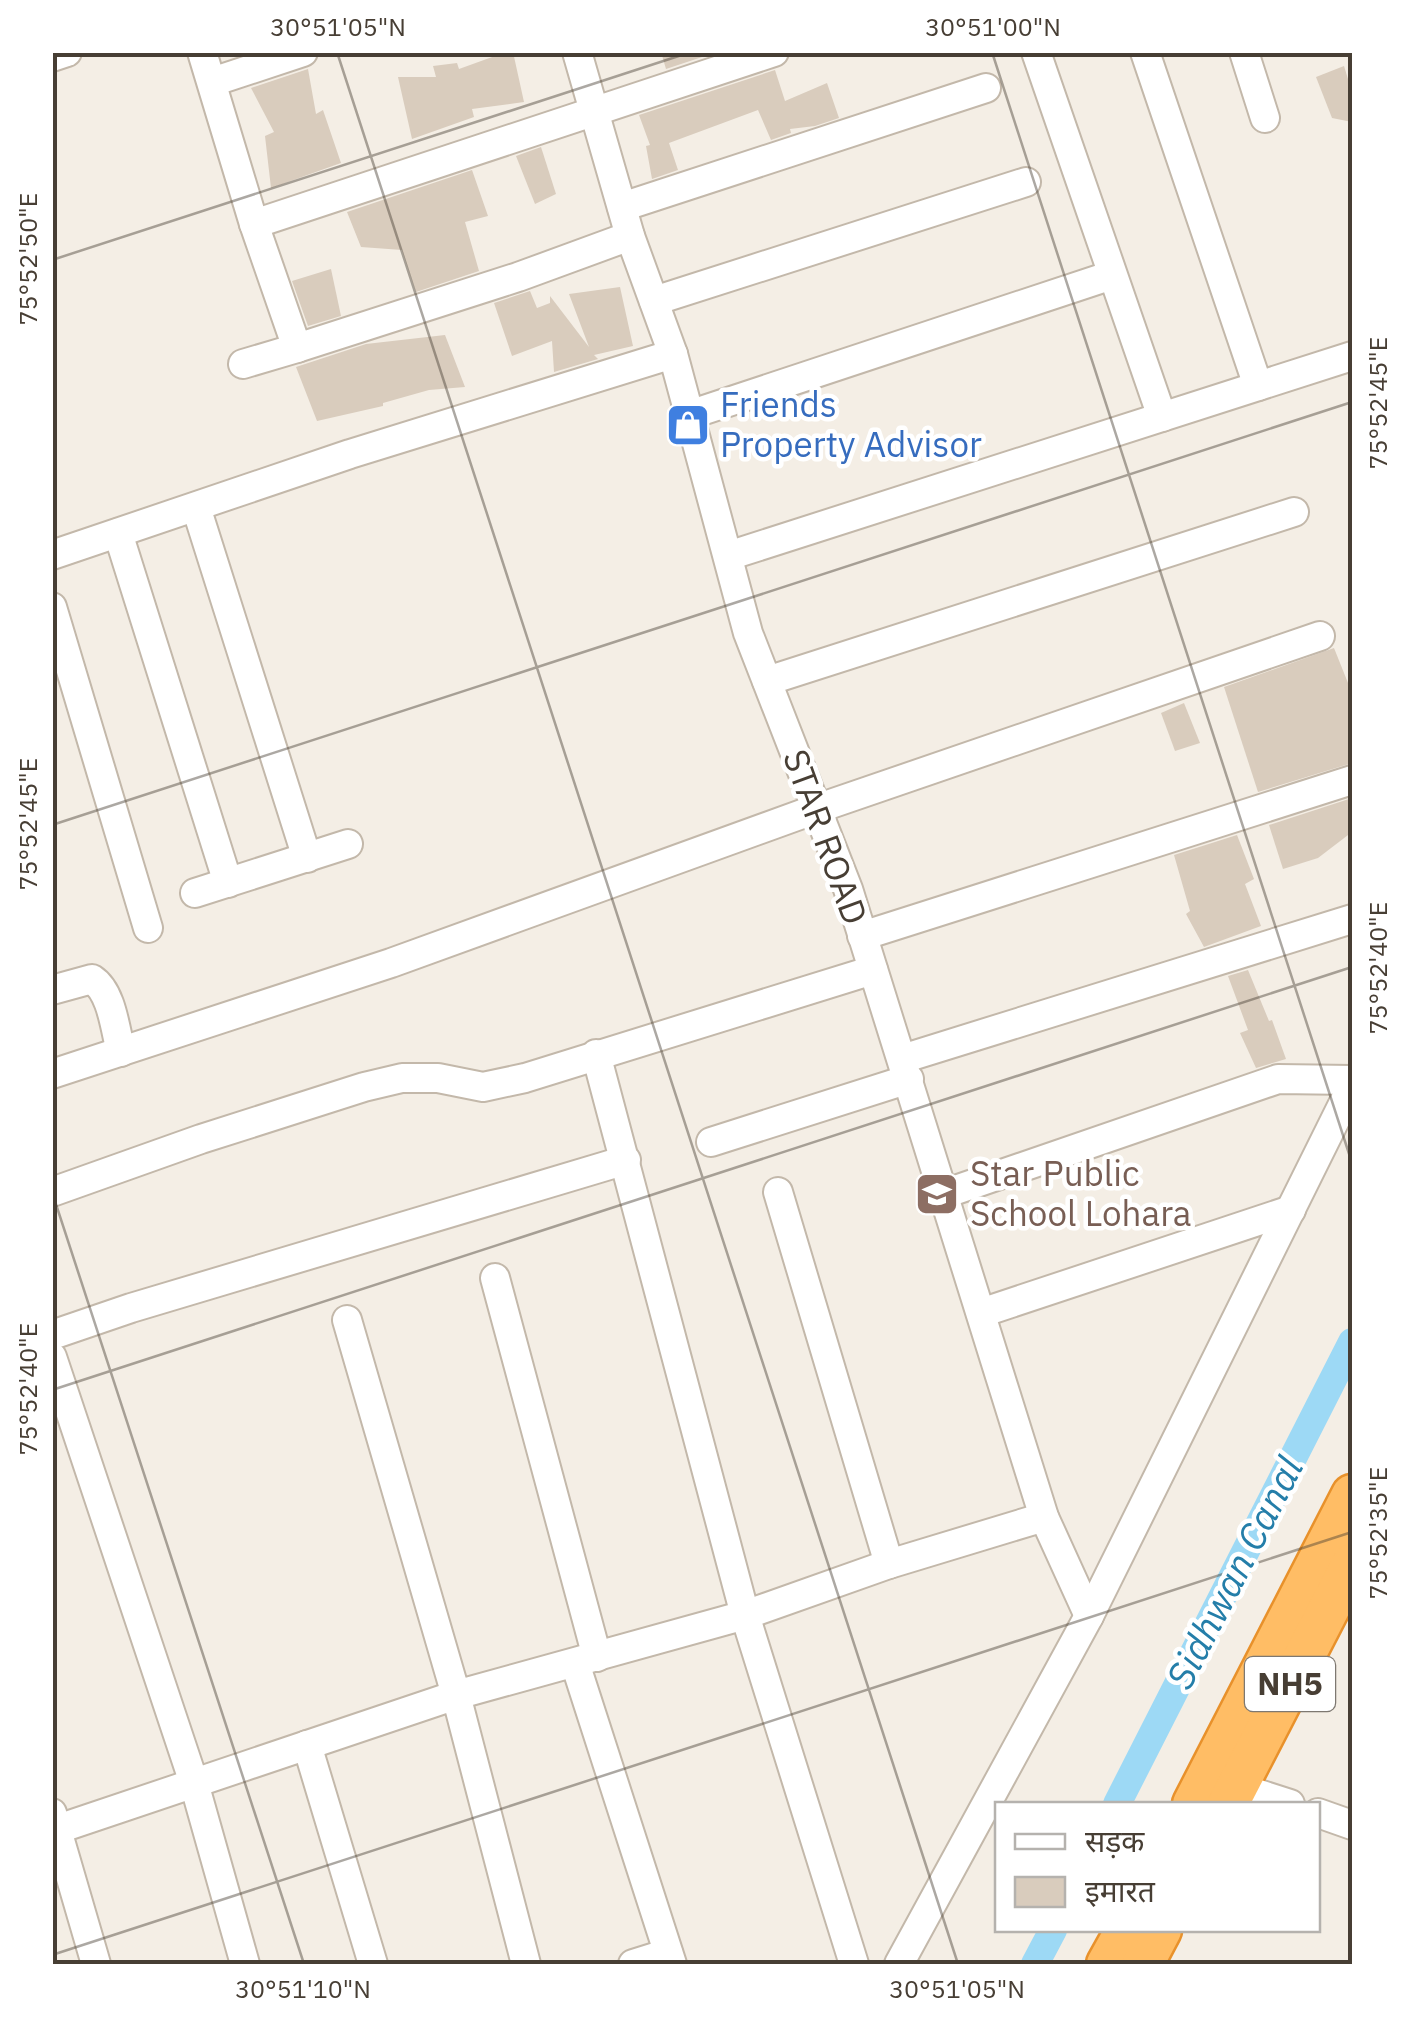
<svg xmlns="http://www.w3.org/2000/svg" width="1405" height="2017" viewBox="0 0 1405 2017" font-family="'IBM Plex Sans','Noto Sans Devanagari',sans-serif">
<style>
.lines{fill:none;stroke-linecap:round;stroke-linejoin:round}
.canal{stroke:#9dd9f5;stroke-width:28}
.building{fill:#d9ccbd}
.minor-casing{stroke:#c3b8aa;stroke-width:32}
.highway-casing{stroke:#e8912b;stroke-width:45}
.minor{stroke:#fff;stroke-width:28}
.highway{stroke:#ffbd65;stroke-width:40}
.ticks{fill:none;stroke:#473e34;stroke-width:2.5;stroke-opacity:0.45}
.labels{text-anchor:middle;stroke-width:9;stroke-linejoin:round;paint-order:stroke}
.shield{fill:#fff;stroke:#7e7871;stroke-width:2.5}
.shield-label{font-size:32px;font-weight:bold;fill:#473e34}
.shop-label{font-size:35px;fill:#366cbe;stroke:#fff;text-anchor:start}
.street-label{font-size:35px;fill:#473e34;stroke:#fff}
.education-label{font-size:35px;fill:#785e54;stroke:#fff;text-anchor:start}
.water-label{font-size:38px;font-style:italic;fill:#247ea9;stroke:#fff}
.neatline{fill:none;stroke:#473e34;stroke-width:4}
.ticks-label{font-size:25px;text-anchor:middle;fill:#473e34}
</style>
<rect width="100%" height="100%" fill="#f4eee5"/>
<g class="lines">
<!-- canal -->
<g class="canal">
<path d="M 1117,1804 L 1352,1342"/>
<path d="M 1035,1964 L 1053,1930"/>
</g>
</g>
<!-- building -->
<g class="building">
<path d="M 506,52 L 513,52 L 524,102 L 472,109 L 474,117 L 412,139 L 398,77 L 436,77 L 433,66 L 457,63 L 459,69 Z"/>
<path d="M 661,52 L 717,52 L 666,69 Z"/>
<path d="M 1344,66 L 1352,92 L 1352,122 L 1332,118 L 1316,77 Z"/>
<path d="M 308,69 L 316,114 L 323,110 L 341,163 L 271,188 L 265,136 L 274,132 L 251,88 Z"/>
<path d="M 775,70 L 785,101 L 827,83 L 839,118 L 815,126 L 790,129 L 791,133 L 771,140 L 758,110 L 669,143 L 678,170 L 652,179 L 646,146 L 650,145 L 639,115 Z"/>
<path d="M 541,147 L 556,194 L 535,204 L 516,156 Z"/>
<path d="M 472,170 L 488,216 L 465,222 L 479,271 L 416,292 L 402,250 L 361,247 L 347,212 Z"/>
<path d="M 331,269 L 341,316 L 308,326 L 292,281 Z"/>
<path d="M 620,287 L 633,346 L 594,355 L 598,359 L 554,372 L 552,341 L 512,356 L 494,303 L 530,291 L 537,308 L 550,303 L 550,296 L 589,347 L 569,294 Z"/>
<path d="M 445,335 L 465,387 L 429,390 L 383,403 L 383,406 L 317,421 L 296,367 L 366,344 Z"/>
<path d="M 1334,648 L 1352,693 L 1352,763 L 1258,792 L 1224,687 Z"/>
<path d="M 1184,703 L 1200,743 L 1175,751 L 1161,713 Z"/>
<path d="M 1352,798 L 1352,832 L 1318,858 L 1283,869 L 1269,825 Z"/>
<path d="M 1237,835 L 1254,879 L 1245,884 L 1261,926 L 1204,947 L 1186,914 L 1190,911 L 1174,855 Z"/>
<path d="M 1248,970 L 1269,1021 L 1272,1020 L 1286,1059 L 1256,1068 L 1240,1033 L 1248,1030 L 1228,976 Z"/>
</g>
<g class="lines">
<!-- minor casing -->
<g class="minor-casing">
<g id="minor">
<path d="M 202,52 L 254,224 L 297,348 L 518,277 L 630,236"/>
<path d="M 577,52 L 630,236 L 673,354 L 748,633 L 848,889 L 1044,1517 L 1089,1616"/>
<path d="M 1036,52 L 1162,417"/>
<path d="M 1145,52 L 1258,386"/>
<path d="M 1244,52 L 1265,118"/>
<path d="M 52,57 L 67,52"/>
<path d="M 212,82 L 303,52"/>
<path d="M 622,207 L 986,88"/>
<path d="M 254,224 L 774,52"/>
<path d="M 654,301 L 1026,182"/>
<path d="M 243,364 L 297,348"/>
<path d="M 689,415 L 1112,275"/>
<path d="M 196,507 L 307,858"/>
<path d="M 118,533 L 228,883"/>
<path d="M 52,555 L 350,454 L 673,354"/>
<path d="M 728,556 L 1352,356"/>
<path d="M 52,607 L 148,928"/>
<path d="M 767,681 L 1294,512"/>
<path d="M 195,893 L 348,844"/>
<path d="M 862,936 L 1352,780"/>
<path d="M 52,990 L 92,979 C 112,992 115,1029 121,1052"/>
<path d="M 596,1054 L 745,1615 L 854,1964"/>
<path d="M 902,1059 L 1352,919"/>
<path d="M 52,1074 L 391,963 L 816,809 L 1320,636"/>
<path d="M 711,1142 L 909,1079"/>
<path d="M 52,1192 L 201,1139 L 364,1087 L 402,1078 L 438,1078 L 483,1087 L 525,1078 L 873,970"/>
<path d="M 778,1192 L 889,1564"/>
<path d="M 944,1194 L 1278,1079 L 1352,1080"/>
<path d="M 495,1278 L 597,1657"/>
<path d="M 981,1313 L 1291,1210"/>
<path d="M 347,1320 L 456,1695 L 745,1615 L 889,1564 L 1044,1517"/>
<path d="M 52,1335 L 131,1308 L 626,1160"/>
<path d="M 52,1357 L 194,1783 L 245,1964"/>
<path d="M 575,1663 L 672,1964"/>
<path d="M 307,1745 L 373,1964"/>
<path d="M 1237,1787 L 1290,1804"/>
<path d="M 52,1813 L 96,1964"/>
<path d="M 1318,1813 L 1352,1825"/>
<path d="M 52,1831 L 456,1695 L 526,1964"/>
<path d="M 633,1964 L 668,1953"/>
<path d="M 899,1964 L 1089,1616 L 1352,1086"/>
</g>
</g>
<!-- highway casing -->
<g class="highway-casing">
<g id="highway">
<path d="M 1193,1804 L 1352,1495"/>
<path d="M 1228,1804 L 1352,1564"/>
<path d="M 1107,1964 L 1126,1930"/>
<path d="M 1143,1964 L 1161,1930"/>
</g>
</g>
<!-- minor -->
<use href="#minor" class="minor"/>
<!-- highway -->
<use href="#highway" class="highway"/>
</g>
<!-- ticks -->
<path class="ticks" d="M 337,52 L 958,1964M 992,52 L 1352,1163M 52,260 L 691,52M 52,825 L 1352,402M 52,1192 L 304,1964M 52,1390 L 1352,967M 52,1955 L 1352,1532"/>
<!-- icons -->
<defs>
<g id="shop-square" transform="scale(2.25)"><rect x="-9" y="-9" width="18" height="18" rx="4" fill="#3f7fe0" stroke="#fff"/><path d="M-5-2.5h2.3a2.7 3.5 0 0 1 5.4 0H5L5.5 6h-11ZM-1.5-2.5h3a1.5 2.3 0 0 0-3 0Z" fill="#fff"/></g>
<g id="school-square" transform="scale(2.25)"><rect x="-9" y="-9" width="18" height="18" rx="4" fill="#8d6e63" stroke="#fff"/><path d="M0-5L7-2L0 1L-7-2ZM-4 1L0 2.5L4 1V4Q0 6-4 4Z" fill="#fff"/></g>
</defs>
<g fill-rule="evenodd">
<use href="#shop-square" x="688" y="425"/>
<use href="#school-square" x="937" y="1194"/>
</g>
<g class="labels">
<!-- shield labels -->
<rect class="shield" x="1245" y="1657" width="90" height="54" rx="8"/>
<g class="shield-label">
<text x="1290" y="1695">NH5</text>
</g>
<!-- shop labels -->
<g class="shop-label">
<text x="720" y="417">Friends<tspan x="720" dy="40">Property Advisor</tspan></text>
</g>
<!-- street labels -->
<g class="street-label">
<text transform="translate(825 837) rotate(70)" y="12">STAR ROAD</text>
</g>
<!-- education labels -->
<g class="education-label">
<text x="970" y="1186">Star Public<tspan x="970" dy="40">School Lohara</tspan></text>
</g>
<!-- water labels -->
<g class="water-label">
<text transform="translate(1235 1573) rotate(-63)" y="13">Sidhwan Canal</text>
</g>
</g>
<!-- border -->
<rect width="1405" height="2017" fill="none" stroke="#ffffff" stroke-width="110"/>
<!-- legend -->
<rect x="995" y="1802" width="325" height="130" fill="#ffffff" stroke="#b5b2ae" stroke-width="2.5"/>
<rect x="1015" y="1834" width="50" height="15" fill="#ffffff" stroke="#b5b2ae" stroke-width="2.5"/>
<text x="1085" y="1852" font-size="30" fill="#473e34">सड़क</text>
<rect x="1015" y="1877" width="50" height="30" fill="#d9ccbd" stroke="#b5b2ae" stroke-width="2.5"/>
<text x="1085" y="1902" font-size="30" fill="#473e34">इमारत</text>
<rect x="55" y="55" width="1295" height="1907" class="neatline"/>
<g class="ticks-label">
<text x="338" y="36">30°51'05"N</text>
<text x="993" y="36">30°51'00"N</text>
<text transform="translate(28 259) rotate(-90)" y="9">75°52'50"E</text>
<text transform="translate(1378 403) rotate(-90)" y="9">75°52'45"E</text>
<text transform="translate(28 824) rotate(-90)" y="9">75°52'45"E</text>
<text transform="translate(1378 968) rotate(-90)" y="9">75°52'40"E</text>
<text transform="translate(28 1389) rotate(-90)" y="9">75°52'40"E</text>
<text transform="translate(1378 1533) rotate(-90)" y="9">75°52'35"E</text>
<text x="303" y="1998">30°51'10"N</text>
<text x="957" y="1998">30°51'05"N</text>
</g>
</svg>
